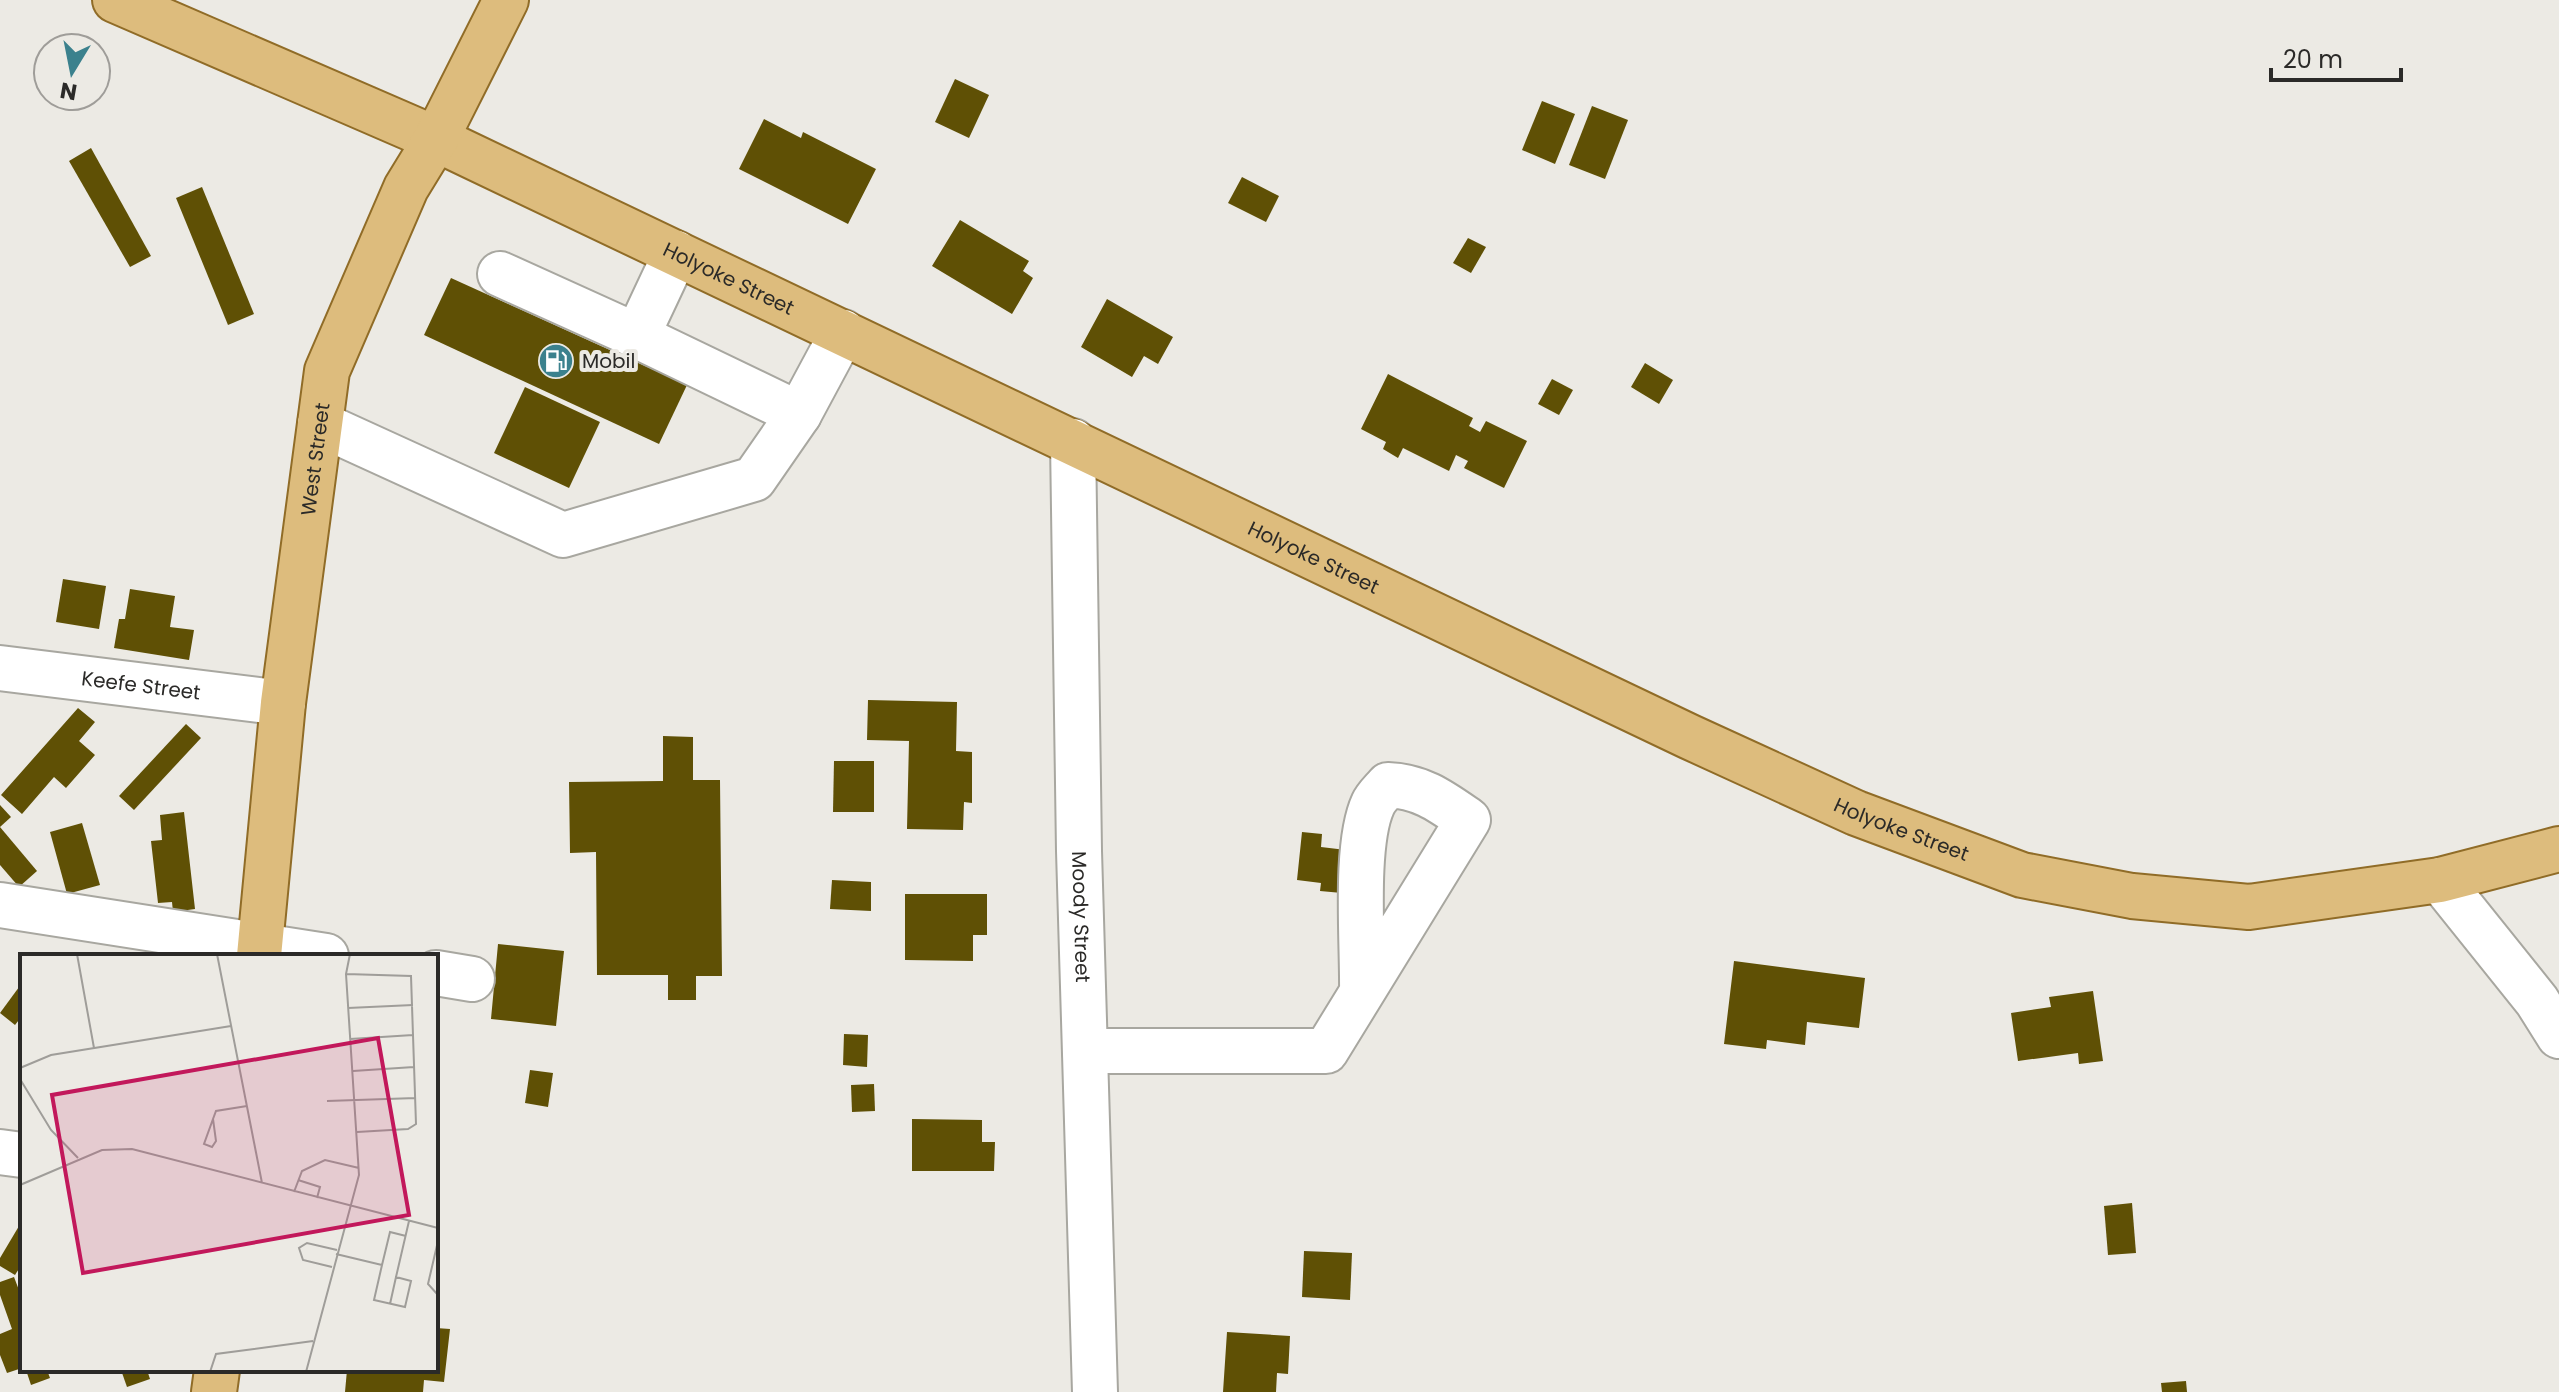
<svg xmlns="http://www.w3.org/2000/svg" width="2559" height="1392" viewBox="0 0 2559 1392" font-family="Poppins,sans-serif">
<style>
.building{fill:#5f5005}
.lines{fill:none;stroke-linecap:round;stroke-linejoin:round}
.minor-casing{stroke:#a8a7a0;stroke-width:48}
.major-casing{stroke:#906c27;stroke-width:48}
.minor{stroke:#fff;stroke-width:44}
.major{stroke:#ddbc7d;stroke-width:44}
.labels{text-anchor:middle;stroke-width:8;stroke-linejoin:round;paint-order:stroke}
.street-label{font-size:20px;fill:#2b2a28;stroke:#eceae4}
.poi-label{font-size:20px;fill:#2b2a28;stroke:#eceae4;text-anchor:start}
.inset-road{fill:none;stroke:#9f9d99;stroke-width:2}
.view{fill:#c2185b;fill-opacity:0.15;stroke:#c2185b;stroke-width:4}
.inset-edge{fill:none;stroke:#2b2a28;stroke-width:4}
</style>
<rect width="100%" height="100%" fill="#eceae4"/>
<!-- building -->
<g class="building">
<path d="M 955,79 L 989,95 L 969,138 L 935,122 Z"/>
<path d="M 1542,101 L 1575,114 L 1555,164 L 1522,150 Z"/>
<path d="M 1592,106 L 1628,120 L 1605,179 L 1569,165 Z"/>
<path d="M 764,119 L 801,138 L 803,132 L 876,169 L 848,224 L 739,169 Z"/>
<path d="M 91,148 L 151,256 L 130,267 L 69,161 Z"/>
<path d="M 1242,177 L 1279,196 L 1266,222 L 1228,203 Z"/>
<path d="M 202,187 L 254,314 L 228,325 L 176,198 Z"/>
<path d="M 960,220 L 1029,261 L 1023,271 L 1033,278 L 1012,314 L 932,266 Z"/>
<path d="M 1468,238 L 1486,247 L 1471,273 L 1453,263 Z"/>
<path d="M 451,278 L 687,385 L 659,444 L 424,335 Z"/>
<path d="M 1107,299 L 1173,337 L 1158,364 L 1144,356 L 1132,377 L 1081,347 Z"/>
<path d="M 1645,363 L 1673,380 L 1659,404 L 1631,387 Z"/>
<path d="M 1388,374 L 1473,418 L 1469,426 L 1480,432 L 1486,421 L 1527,441 L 1504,488 L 1464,468 L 1468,461 L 1456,455 L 1449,471 L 1403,448 L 1398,458 L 1383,449 L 1386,442 L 1361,429 Z"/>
<path d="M 1552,379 L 1573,390 L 1559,415 L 1538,404 Z"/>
<path d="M 525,387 L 600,422 L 569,488 L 494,453 Z"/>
<path d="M 63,579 L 106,586 L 99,629 L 56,622 Z"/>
<path d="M 130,589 L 175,596 L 170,627 L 194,630 L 189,660 L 114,648 L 119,619 L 125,619 Z"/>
<path d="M 868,700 L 957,702 L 956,751 L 972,752 L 972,803 L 964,802 L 963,830 L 907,829 L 909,741 L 867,740 Z"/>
<path d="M 78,708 L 95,722 L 79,741 L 95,755 L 66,788 L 54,777 L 22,814 L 1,795 Z"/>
<path d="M 186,724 L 201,738 L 134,810 L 119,796 Z"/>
<path d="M 663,736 L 693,737 L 693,780 L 720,780 L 722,976 L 696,976 L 696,1000 L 668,1000 L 668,975 L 597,975 L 596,852 L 570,853 L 569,782 L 663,781 Z"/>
<path d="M 834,761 L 874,761 L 874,812 L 833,812 Z"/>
<path d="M 0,805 L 11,817 L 0,827 Z"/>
<path d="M 184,812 L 195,909 L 173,912 L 172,902 L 158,903 L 151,841 L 162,840 L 160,815 Z"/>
<path d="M 82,823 L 100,885 L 67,894 L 50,832 Z"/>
<path d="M 0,827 L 37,871 L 19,887 L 0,865 Z"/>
<path d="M 1302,832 L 1322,834 L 1321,847 L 1346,850 L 1342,893 L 1320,891 L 1321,883 L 1297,880 Z"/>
<path d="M 832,880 L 871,882 L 871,911 L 830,909 Z"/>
<path d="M 905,894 L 987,894 L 987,935 L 973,935 L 973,961 L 905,960 Z"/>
<path d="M 498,944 L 564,951 L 556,1026 L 491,1019 Z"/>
<path d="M 1734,961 L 1865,978 L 1859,1028 L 1807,1022 L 1805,1045 L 1767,1040 L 1766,1049 L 1724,1044 Z"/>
<path d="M 22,983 L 22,1016 L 15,1025 L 0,1013 Z"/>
<path d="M 2093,991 L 2103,1061 L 2079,1064 L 2078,1053 L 2018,1061 L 2011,1013 L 2051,1007 L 2049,997 Z"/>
<path d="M 844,1034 L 868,1035 L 867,1067 L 843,1065 Z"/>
<path d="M 530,1070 L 553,1073 L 548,1107 L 525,1103 Z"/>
<path d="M 874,1084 L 875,1111 L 852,1112 L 851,1085 Z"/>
<path d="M 912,1119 L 982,1120 L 982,1142 L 995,1142 L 994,1171 L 912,1171 Z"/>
<path d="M 2132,1203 L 2136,1253 L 2108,1255 L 2104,1206 Z"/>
<path d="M 22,1221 L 22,1264 L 15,1275 L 0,1266 L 0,1258 Z"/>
<path d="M 1304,1251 L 1352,1253 L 1350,1300 L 1302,1297 Z"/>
<path d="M 14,1277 L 22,1298 L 22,1368 L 7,1373 L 0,1355 L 0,1334 L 12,1329 L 0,1295 L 0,1282 Z"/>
<path d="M 436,1328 L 450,1329 L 444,1382 L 424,1380 L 423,1392 L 345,1392 L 347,1370 L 436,1370 Z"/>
<path d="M 1227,1332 L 1290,1336 L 1288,1374 L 1277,1373 L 1276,1392 L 1223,1392 Z"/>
<path d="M 26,1370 L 47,1370 L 50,1378 L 31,1385 Z"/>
<path d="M 121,1370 L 147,1370 L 150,1379 L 127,1387 Z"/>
<path d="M 2186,1381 L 2187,1392 L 2162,1392 L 2161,1383 Z"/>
</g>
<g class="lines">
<!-- minor casing -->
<g class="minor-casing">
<g id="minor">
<path d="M 676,253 L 637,336 L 799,414"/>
<path d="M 500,274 L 637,336"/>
<path d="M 320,424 L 563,535 L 754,479 L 799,414 L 843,332"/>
<path id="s1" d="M 1073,441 L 1079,851 L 1095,1392"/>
<path id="s2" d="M 0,668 L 283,703"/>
<path d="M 2440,880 L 2537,1001 L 2559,1036"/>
<path d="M 0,905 L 326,956"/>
<path d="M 436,973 L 472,979"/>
<path d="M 1085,1051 L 1326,1051 L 1468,820 C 1442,802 1421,786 1388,785 C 1383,791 1376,797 1373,804 C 1354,845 1363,945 1362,992"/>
<path d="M 0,1152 L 22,1155"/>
</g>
</g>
<!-- major casing -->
<g class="major-casing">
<g id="major">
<path id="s3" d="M 115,0 L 436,139 L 1690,737 L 1856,813 L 2022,875 L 2132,896 L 2249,907 L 2440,880 L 2559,849"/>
<path id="s4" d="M 259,956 L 283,703 L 327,371 L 406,188 L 436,139 L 506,0"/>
<path d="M 214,1392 L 217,1370"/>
</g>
</g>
<!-- minor -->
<use href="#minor" class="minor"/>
<!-- major -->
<use href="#major" class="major"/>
</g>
<!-- icons -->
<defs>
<g id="fuel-disc" transform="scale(1.8)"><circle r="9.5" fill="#3b818d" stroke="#eceae4"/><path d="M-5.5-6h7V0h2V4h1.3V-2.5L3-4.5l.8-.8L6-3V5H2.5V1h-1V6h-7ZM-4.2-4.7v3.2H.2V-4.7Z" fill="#fff"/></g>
</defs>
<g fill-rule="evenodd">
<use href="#fuel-disc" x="556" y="361"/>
</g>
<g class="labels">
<!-- street labels -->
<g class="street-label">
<text dy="7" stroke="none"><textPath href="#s3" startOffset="674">Holyoke Street</textPath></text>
<text dy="7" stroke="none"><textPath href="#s4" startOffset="500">West Street</textPath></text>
<text dy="7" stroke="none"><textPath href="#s3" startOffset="1322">Holyoke Street</textPath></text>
<text dy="7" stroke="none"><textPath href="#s2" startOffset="142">Keefe Street</textPath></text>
<text dy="7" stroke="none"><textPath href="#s3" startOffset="1970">Holyoke Street</textPath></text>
<text dy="7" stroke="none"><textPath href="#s1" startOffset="476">Moody Street</textPath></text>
</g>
<!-- poi labels -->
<g class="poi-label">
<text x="582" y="368">Mobil</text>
</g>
</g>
<!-- overview -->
<g transform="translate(20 954)">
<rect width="418" height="418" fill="#eceae4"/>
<path class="inset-road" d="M 57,0 L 74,94M 197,0 L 242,229M 326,20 L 391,22 L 396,170 L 388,175 L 337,178M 328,54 L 393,51M 330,85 L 393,81M 0,114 L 31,101 L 211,72M 333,117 L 394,113M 0,125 L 31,176 L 58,204M 307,147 L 396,144M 193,165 L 196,187 L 192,193 L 184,190 L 193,165 L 196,157 L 227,152M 278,226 L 300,233 L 297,244M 0,231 L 82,196 L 112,195 L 418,274M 274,238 L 282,217 L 305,206 L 339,214M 418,287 L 408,330 L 418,341M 316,300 L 362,311 L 354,346 L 385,353 L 391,327 L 376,323 L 389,267M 362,311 L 370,278 L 386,282M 312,313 L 283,306 L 279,294 L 287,289 L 317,296M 370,350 L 376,323M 190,418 L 196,400 L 293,387M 286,418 L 339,221 L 326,20 L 330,0"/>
<path class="view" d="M 358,84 L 389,261 L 63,319 L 32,141 Z"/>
<rect width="418" height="418" class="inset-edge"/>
</g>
<!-- north arrow -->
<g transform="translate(72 72) rotate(190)"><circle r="38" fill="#eceae4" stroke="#9f9d99" stroke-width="2"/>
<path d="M0-6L14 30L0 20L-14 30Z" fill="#3b818d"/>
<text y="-12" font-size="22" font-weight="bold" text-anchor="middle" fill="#2b2a28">N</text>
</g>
<!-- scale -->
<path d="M2271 68v12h130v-12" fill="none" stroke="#2b2a28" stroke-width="4"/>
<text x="2283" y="68" font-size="24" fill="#2b2a28" stroke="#eceae4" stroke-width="6" paint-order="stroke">20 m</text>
</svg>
